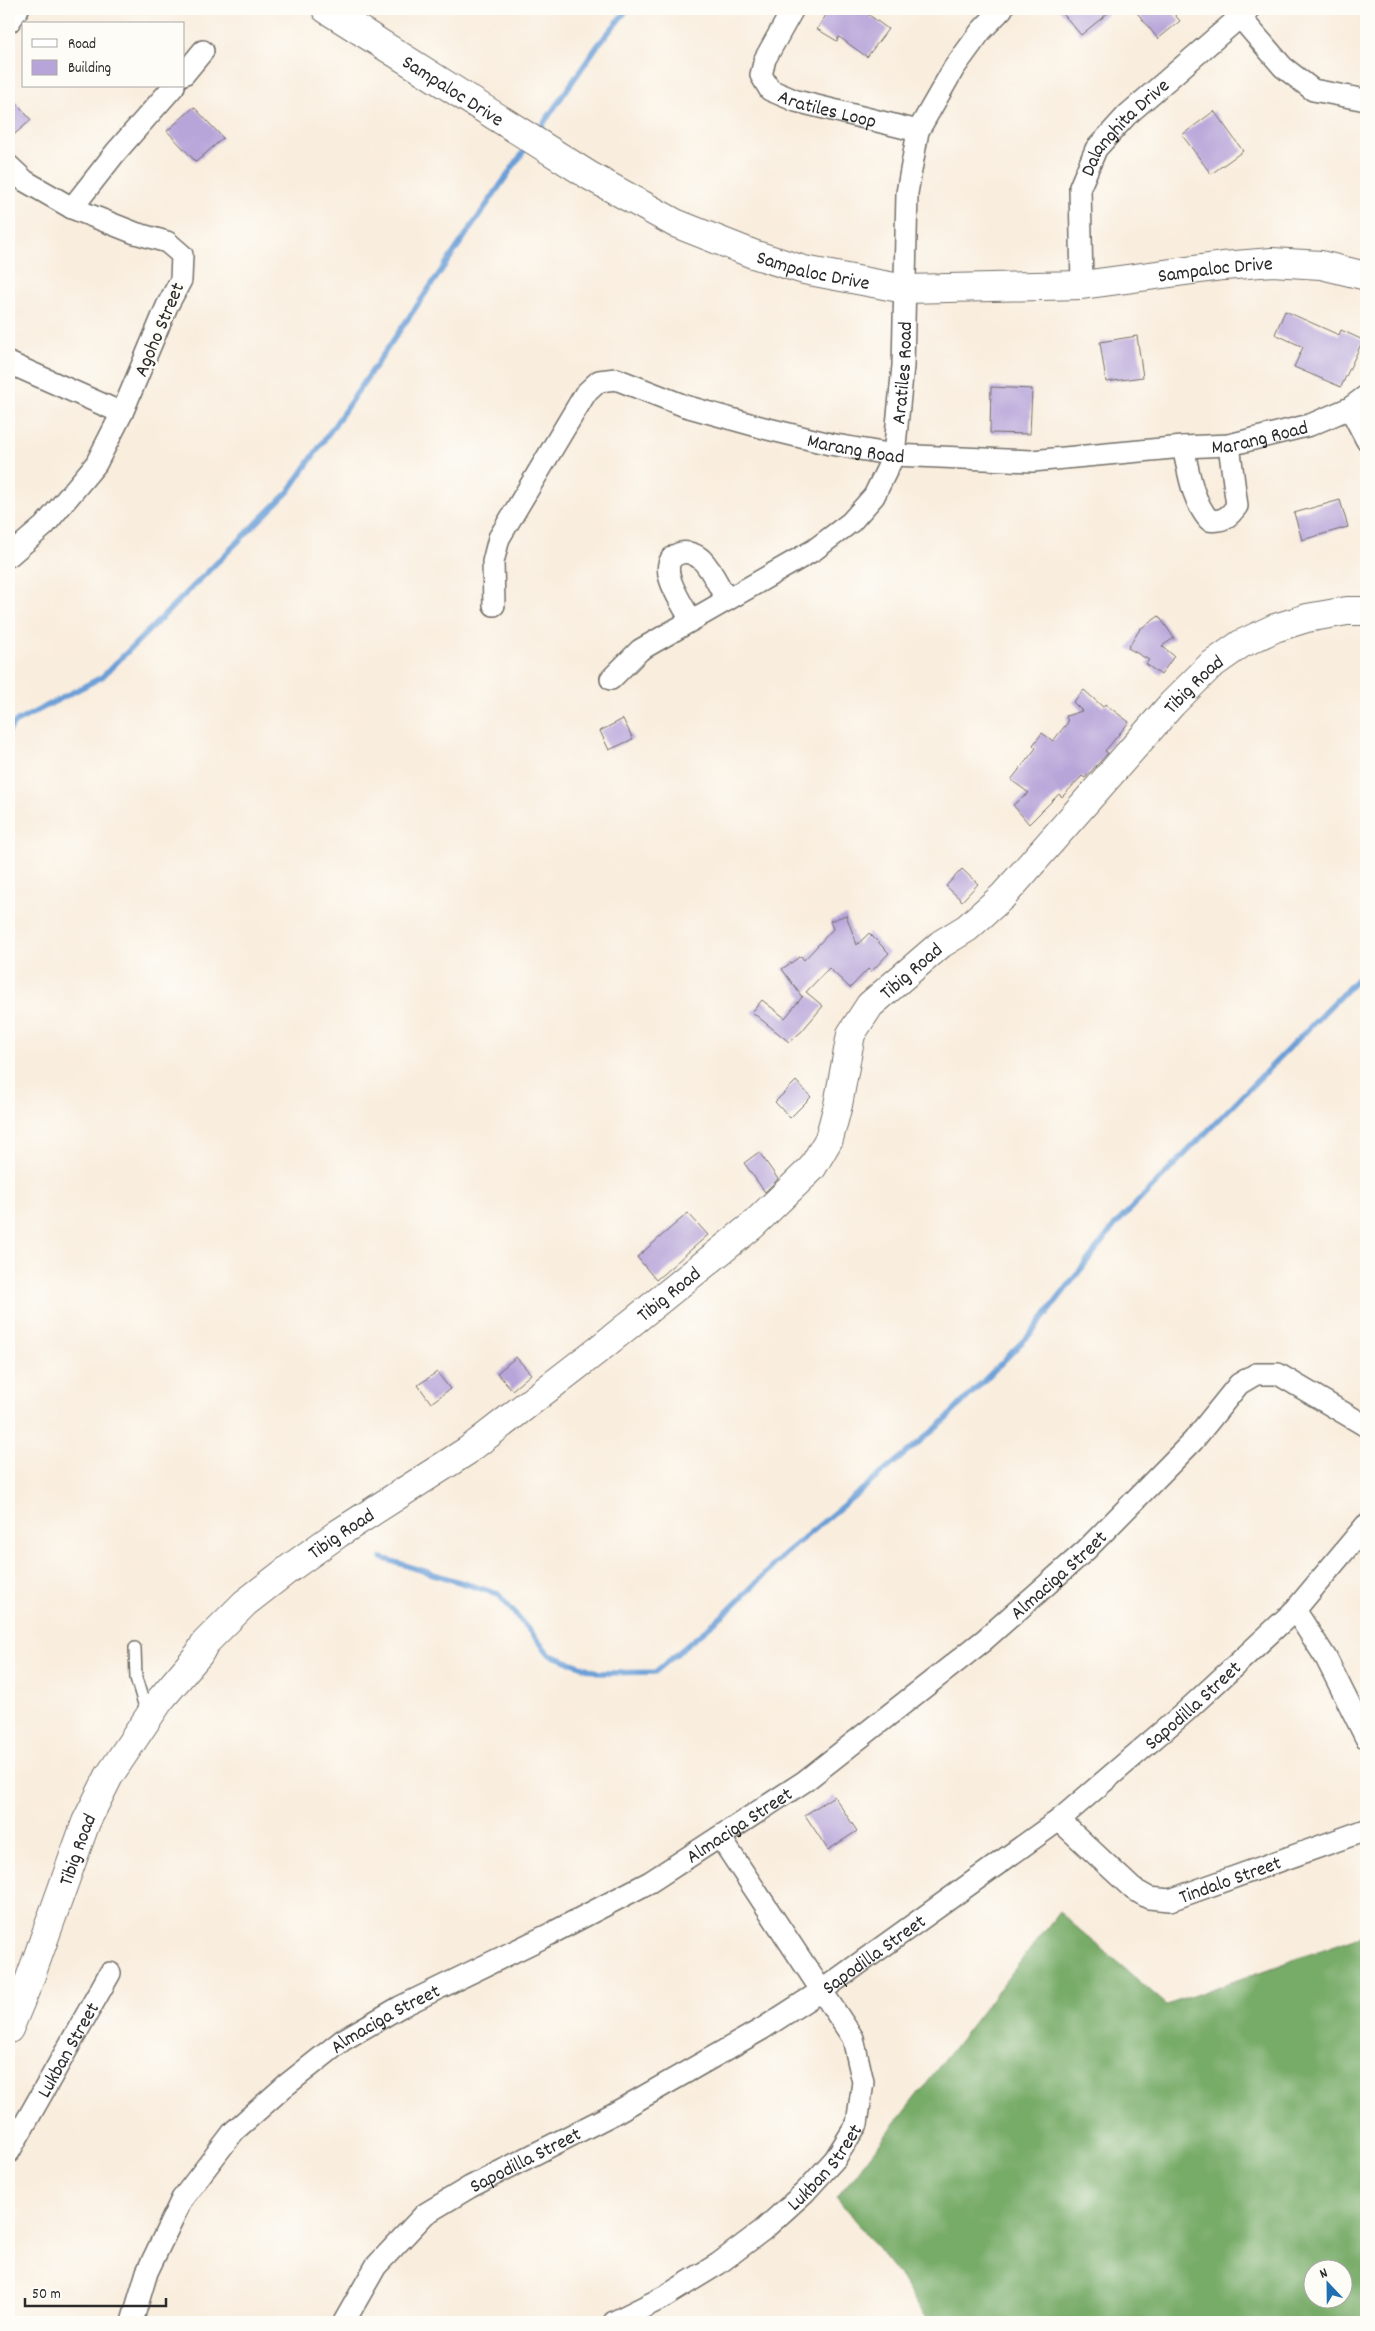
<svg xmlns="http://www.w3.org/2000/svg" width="1375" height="2331" viewBox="0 0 1375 2331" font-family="Dekko,sans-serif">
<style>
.forest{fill:#77ab68;stroke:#516b4a;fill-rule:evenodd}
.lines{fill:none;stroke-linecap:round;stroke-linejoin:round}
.stream{stroke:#6a9fd7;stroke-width:5.5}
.building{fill:#b7a5d9}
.lane-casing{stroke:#736f69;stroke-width:14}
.street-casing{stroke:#736f69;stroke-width:24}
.secondary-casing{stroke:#736f69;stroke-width:30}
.lane{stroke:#fff;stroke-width:11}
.street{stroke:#fff;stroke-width:21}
.secondary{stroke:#fff;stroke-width:28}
.labels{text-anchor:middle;stroke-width:5;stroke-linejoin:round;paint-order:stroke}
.street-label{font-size:20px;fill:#2b2b2b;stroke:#fdfcf7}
</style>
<rect width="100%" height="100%" fill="#fdfcf7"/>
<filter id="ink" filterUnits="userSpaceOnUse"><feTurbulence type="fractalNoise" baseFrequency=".02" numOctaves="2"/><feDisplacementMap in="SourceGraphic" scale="10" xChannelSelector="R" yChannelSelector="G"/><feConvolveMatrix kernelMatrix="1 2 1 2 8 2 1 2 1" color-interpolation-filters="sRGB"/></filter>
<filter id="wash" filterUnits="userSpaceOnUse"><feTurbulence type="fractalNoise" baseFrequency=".0096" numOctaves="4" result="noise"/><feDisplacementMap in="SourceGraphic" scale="20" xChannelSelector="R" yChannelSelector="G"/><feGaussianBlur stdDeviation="1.12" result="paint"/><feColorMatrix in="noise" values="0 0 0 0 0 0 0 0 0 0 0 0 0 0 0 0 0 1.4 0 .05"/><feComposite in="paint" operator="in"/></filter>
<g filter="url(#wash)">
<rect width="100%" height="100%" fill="#f9eddd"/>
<!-- forest -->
<path class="forest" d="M 1059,1912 L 1167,2005 L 1366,1934 L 1366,2322 L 928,2322 L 901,2278 L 837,2198 ZM 1312,2268 L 1342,2268 L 1342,2298 L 1312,2298 Z"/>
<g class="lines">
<!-- stream -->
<g class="stream">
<path d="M 536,134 L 598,45 L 628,9"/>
<path d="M 9,731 L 14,723 L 102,677 L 289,491 L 528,145"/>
<path d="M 382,1558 L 498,1594 L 550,1655 L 600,1673 L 655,1672 L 728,1611 L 788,1551 L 941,1424 L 1034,1330 L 1115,1225 L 1366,970"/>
</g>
</g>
<g id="blocks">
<!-- building -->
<g class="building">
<path d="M 830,9 L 861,9 L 888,29 L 867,57 L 839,37 L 837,41 L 817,29 Z"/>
<path d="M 1059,9 L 1113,9 L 1081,35 Z"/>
<path d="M 1134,9 L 1170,9 L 1180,21 L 1158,39 Z"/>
<path d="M 9,94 L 31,120 L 9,139 Z"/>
<path d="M 194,107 L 223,138 L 196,162 L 167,131 Z"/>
<path d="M 1214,111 L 1243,151 L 1211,174 L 1182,135 Z"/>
<path d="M 1285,311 L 1339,335 L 1341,330 L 1363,340 L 1341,387 L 1294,367 L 1303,347 L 1275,334 Z"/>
<path d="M 1137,336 L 1143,377 L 1106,382 L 1100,342 Z"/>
<path d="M 991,387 L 1032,389 L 1030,434 L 990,433 Z"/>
<path d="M 1340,500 L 1348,527 L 1302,540 L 1294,513 Z"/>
<path d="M 1159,616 L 1174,638 L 1162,646 L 1174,656 L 1161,675 L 1146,664 L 1149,660 L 1128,648 L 1140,629 Z"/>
<path d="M 1084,690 L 1103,707 L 1105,704 L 1129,722 L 1105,751 L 1108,753 L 1085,778 L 1082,776 L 1062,797 L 1059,794 L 1029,824 L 1013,805 L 1029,793 L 1011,780 L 1036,748 L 1033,745 L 1042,733 L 1053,741 L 1068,722 L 1066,716 L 1082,711 L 1073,702 Z"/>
<path d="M 623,719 L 633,739 L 609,750 L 600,731 Z"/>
<path d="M 962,869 L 978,884 L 962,901 L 946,886 Z"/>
<path d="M 846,915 L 857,945 L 869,933 L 889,953 L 871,972 L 868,969 L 850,988 L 829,968 L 806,992 L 823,1006 L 801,1032 L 789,1042 L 752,1012 L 762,1000 L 785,1018 L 803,996 L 802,997 L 782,969 L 801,956 L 804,960 L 833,929 L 830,921 Z"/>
<path d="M 796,1081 L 811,1097 L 790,1118 L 775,1102 Z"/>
<path d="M 759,1152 L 778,1179 L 765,1192 L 744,1163 Z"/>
<path d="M 688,1213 L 708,1235 L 656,1280 L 637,1257 Z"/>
<path d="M 516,1357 L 531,1374 L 512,1390 L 497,1373 Z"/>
<path d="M 437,1372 L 450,1389 L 431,1403 L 418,1385 Z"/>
<path d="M 834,1796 L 857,1831 L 828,1850 L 805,1815 Z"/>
</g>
</g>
</g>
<g filter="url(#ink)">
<use href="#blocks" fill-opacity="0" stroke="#736f69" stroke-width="1"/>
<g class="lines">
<!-- lane casing -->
<g class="lane-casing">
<path id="lane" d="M 135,1648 L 136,1678 L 147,1714"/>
</g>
<!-- street casing -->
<g class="street-casing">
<g id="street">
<path id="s1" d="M 793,9 L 765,59 L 761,75 L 770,90 L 796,101 L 918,131"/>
<path d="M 1233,9 L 1283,67 L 1313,90 L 1366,100"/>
<path d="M 9,22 L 18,9"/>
<path d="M 184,74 L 203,51"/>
<path d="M 9,166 L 25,181 L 72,208 L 135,233 L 167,242 L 182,255 L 181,280 L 167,306 L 122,413 L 96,464 L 44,526 L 9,556"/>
<path d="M 72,208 L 116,152 L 174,86"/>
<path id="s2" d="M 1082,285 L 1080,187 L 1096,149 L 1127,115 L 1249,9"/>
<path d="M 9,363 L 122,413"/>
<path d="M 1350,408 L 1366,439"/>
<path d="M 1183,447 C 1189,473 1192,500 1209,520 C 1223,522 1229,517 1237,506 L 1229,445"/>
<path id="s3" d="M 494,605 L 493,562 L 499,538 L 585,394 L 599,381 L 616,379 L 685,406 L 764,428 L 830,444 L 894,455 L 1032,461 L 1183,447 L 1229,445 L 1310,425 L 1350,408 L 1366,396"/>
<path d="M 691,620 C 683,605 651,561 681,553 C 688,551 697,555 702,560 C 712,570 719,587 727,600"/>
<path id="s4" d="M 611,679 L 640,650 L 814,550 L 851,522 L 874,496 L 894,455 L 903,366 L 907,193 L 918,131 L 954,68 L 981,31 L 1002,9"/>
<path d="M 1295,1610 L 1326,1658 L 1366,1738"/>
<path id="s5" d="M 1059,1820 L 1133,1889 L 1149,1898 L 1170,1900 L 1366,1830"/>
<path id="s6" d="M 9,2152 L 110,1973"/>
<path id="s7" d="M 132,2322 L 147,2272 L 182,2199 L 234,2131 L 285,2086 L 343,2040 L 400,2007 L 550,1934 L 650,1882 L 805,1781 L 983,1641 L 1086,1550 L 1193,1441 L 1239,1384 L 1256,1374 L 1278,1374 L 1366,1426"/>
<path id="s8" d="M 344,2322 L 376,2266 L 425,2214 L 470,2187 L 613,2114 L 762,2029 L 821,1991 L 1059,1820 L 1184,1713 L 1295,1610 L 1366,1525"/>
<path id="s9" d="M 614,2322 L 664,2297 L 718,2264 L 763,2230 L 805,2192 L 835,2159 L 857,2124 L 863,2082 L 853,2038 L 720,1837"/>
</g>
</g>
<!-- secondary casing -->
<g class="secondary-casing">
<g id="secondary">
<path id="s10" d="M 326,9 L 590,176 L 675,223 L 753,254 L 804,270 L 905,289 L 1082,285 L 1223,266 L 1272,262 L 1321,265 L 1366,276"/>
<path id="s11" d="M 9,2029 L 29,1981 L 86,1822 L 109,1776 L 160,1700 L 199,1654 L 205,1643 L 245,1603 L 290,1568 L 339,1533 L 467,1451 L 604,1345 L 753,1225 L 812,1168 L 829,1139 L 838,1105 L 851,1034 L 870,1005 L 941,944 L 967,928 L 1003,896 L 1172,704 L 1210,666 L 1241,644 L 1275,628 L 1307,618 L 1347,611 L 1366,611"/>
</g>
</g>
<!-- lane -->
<use href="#lane" class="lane"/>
<!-- street -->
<use href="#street" class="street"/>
<!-- secondary -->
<use href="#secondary" class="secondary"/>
</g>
</g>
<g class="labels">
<!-- street labels -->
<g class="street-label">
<text dy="7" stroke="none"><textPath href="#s10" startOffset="151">Sampaloc Drive</textPath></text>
<text dy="7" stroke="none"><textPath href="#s1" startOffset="152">Aratiles Loop</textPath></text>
<text dy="7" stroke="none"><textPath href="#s2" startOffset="174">Dalanghita Drive</textPath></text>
<text dy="7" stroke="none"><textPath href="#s10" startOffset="556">Sampaloc Drive</textPath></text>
<text dy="7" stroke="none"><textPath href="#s10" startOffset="961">Sampaloc Drive</textPath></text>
<text transform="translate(158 329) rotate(-67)" y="7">Agoho Street</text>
<text dy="7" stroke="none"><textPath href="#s4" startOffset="451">Aratiles Road</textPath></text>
<text dy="7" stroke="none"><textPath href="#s3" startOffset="928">Marang Road</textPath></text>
<text dy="7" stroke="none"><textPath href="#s3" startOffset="522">Marang Road</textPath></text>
<text dy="7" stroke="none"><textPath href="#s11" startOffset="1842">Tibig Road</textPath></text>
<text dy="7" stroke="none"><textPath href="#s11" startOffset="1438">Tibig Road</textPath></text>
<text dy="7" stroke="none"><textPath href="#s11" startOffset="1018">Tibig Road</textPath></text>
<text dy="7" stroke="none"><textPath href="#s11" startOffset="612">Tibig Road</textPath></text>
<text dy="7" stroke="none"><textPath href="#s7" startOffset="1218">Almaciga Street</textPath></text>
<text dy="7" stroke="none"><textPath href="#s8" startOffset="1060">Sapodilla Street</textPath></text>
<text dy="7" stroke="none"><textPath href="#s7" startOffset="812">Almaciga Street</textPath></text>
<text dy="7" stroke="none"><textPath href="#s11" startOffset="192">Tibig Road</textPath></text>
<text dy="7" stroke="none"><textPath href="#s5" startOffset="204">Tindalo Street</textPath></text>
<text dy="7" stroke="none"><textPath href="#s8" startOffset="655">Sapodilla Street</textPath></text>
<text dy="7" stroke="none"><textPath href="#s7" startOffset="408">Almaciga Street</textPath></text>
<text dy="7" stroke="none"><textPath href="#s6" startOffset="118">Lukban Street</textPath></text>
<text dy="7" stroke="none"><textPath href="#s8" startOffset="250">Sapodilla Street</textPath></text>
<text dy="7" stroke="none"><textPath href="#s9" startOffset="264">Lukban Street</textPath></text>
</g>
</g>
<!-- margin -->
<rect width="1375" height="2331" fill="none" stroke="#fdfcf7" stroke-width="30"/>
<!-- legend -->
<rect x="22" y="22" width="162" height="65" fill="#fdfcf7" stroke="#a9a8a5"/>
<rect x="32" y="39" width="25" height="8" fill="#ffffff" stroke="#a9a8a5"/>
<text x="68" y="48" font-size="15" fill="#2b2b2b">Road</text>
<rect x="32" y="60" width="25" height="15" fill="#b7a5d9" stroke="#a9a8a5"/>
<text x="68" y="72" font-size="15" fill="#2b2b2b">Building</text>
<!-- north arrow -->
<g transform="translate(1328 2284) rotate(338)"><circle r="24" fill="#fdfcf7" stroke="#a9a8a5"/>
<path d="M0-4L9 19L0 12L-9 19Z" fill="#1f6fb2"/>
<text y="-8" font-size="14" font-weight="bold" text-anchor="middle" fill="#2b2b2b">N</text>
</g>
<!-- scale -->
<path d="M25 2298v8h141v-8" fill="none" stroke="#2b2b2b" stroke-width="2.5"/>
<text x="32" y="2298" font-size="15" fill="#2b2b2b" stroke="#fdfcf7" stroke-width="4" paint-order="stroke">50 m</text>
</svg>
